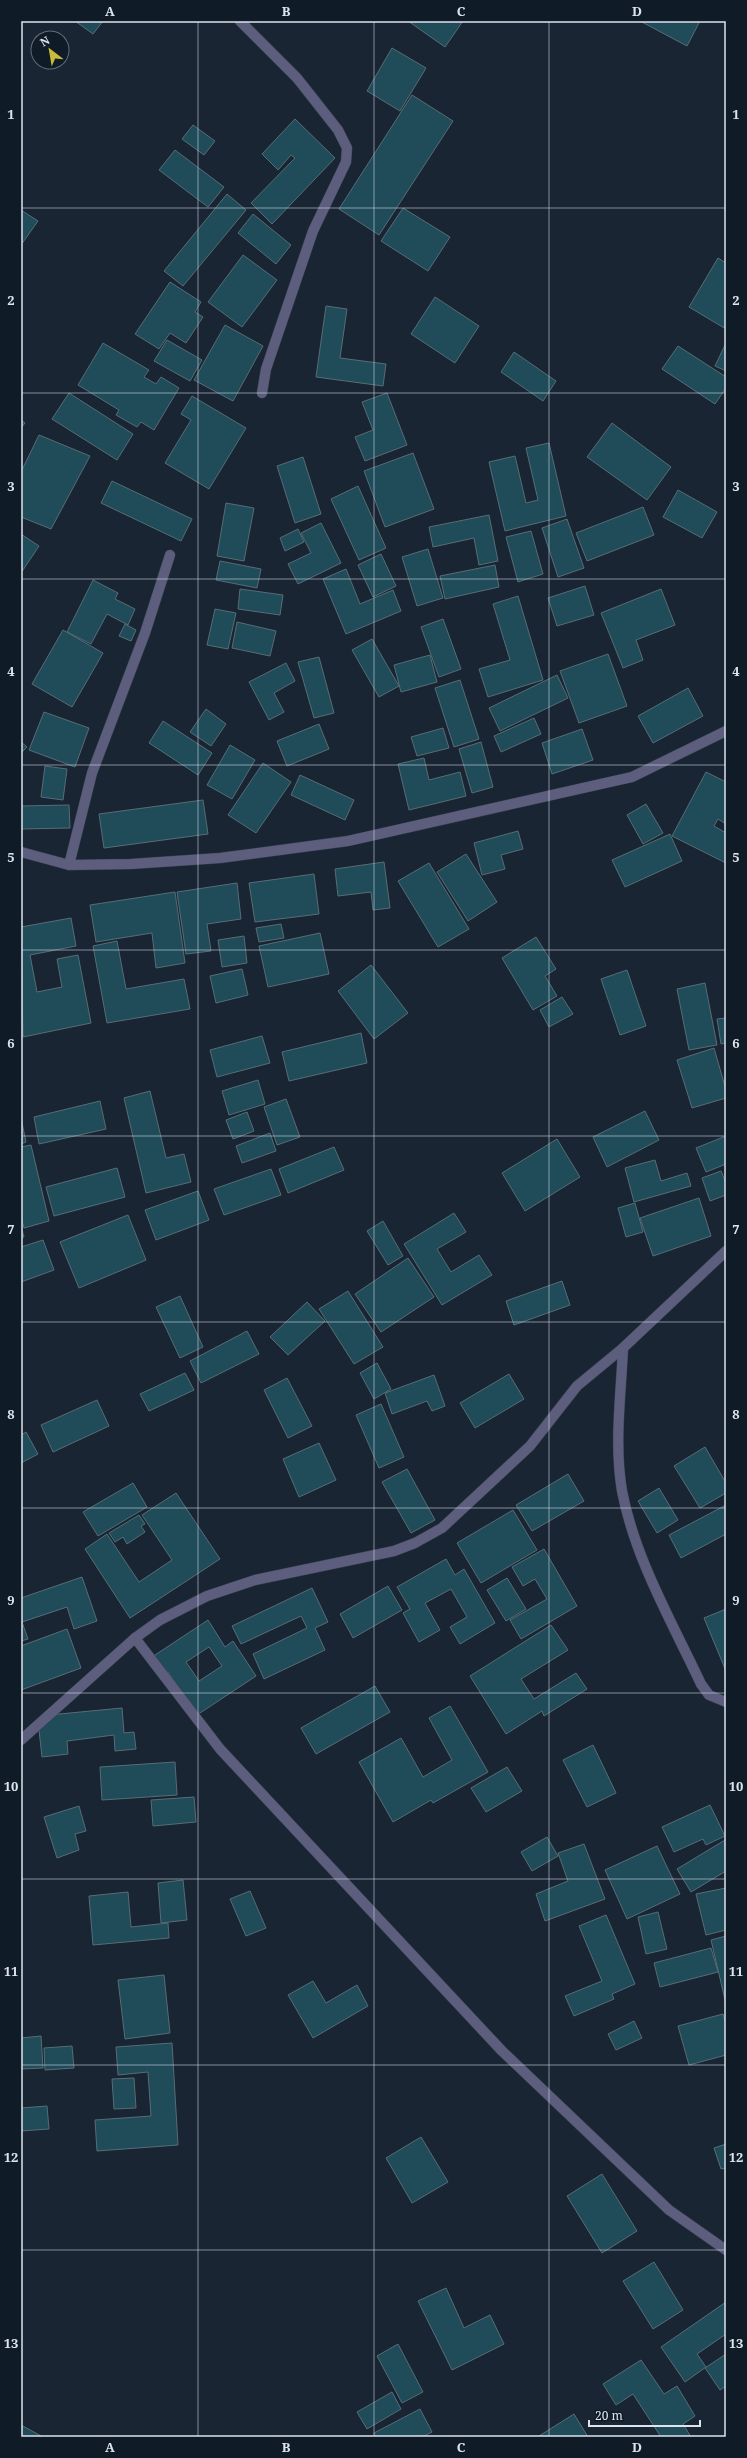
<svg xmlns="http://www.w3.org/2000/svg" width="747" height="2458" viewBox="0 0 747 2458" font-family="'Noto Serif',serif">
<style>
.building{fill:#204b59;stroke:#566d76;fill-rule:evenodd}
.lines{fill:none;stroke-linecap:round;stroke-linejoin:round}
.street-casing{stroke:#35404d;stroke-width:11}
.street{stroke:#5d5e7e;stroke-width:10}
.grid{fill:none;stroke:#dde4ee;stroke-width:1;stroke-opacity:0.55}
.neatline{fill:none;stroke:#dde4ee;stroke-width:1.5}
.grid-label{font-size:13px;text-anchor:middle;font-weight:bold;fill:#dde4ee}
</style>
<rect width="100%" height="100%" fill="#1a2533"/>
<!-- building -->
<g class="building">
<path d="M 75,21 L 103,21 L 93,34 Z"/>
<path d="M 408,21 L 463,21 L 445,47 Z"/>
<path d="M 640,21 L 700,21 L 687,46 Z"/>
<path d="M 392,48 L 426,68 L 400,111 L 367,91 Z"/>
<path d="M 412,95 L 453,121 L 379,235 L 339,209 Z"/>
<path d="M 295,119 L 335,158 L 272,224 L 251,203 L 295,158 L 291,155 L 278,170 L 262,154 Z"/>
<path d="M 193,125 L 215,141 L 204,155 L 182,139 Z"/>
<path d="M 175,150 L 224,187 L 208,207 L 159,170 Z"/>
<path d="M 227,194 L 246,210 L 183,286 L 164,271 Z"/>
<path d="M 403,208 L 450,237 L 428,271 L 381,241 Z"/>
<path d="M 21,210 L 38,221 L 21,245 Z"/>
<path d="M 253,214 L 291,245 L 276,264 L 238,233 Z"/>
<path d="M 243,255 L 277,280 L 242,327 L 208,302 Z"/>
<path d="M 718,258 L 726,263 L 726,329 L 689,307 Z"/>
<path d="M 170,282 L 201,302 L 195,312 L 203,317 L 186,343 L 170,333 L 159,349 L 135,334 Z"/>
<path d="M 435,297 L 479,326 L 455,363 L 411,334 Z"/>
<path d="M 326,306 L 347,309 L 340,358 L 386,364 L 383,386 L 316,377 Z"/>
<path d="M 225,325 L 263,346 L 233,401 L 194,380 Z"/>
<path d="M 167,340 L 202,360 L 190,381 L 154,361 Z"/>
<path d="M 103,343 L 149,370 L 144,377 L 156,384 L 161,377 L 179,388 L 154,430 L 141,422 L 137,427 L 116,415 L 119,410 L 78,385 Z"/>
<path d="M 726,343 L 726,371 L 715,366 Z"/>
<path d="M 678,346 L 726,377 L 726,388 L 715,404 L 662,369 Z"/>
<path d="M 514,352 L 556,381 L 543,401 L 501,372 Z"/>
<path d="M 69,393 L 133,434 L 117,460 L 52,419 Z"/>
<path d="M 387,393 L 407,445 L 365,461 L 355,437 L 373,430 L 362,402 Z"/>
<path d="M 192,396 L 246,428 L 209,489 L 165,463 L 191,420 L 181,414 Z"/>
<path d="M 21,420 L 25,423 L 21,428 Z"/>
<path d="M 612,423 L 671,467 L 647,500 L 587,457 Z"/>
<path d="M 39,435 L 90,456 L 51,529 L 21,517 L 21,472 Z"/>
<path d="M 549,443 L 566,516 L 505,531 L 489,462 L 515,456 L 526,503 L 538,500 L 526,448 Z"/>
<path d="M 413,453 L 434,509 L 385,527 L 364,471 Z"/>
<path d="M 303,457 L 321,514 L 295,523 L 277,466 Z"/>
<path d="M 112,481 L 192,519 L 181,541 L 101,503 Z"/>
<path d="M 358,486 L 386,548 L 359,560 L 331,499 Z"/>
<path d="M 678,490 L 717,512 L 702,538 L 663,517 Z"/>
<path d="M 226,503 L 254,508 L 244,561 L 217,556 Z"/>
<path d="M 643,507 L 654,535 L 587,561 L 576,533 Z"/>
<path d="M 489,515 L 498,561 L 479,565 L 474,538 L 433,547 L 429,527 Z"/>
<path d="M 567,519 L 584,568 L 558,577 L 542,528 Z"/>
<path d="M 321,523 L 341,563 L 298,584 L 288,564 L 311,553 L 301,533 Z"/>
<path d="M 298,529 L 304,542 L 285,551 L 280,538 Z"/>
<path d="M 531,531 L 543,574 L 518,582 L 506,537 Z"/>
<path d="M 21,534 L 39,546 L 21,573 Z"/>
<path d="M 428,549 L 443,598 L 417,606 L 402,557 Z"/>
<path d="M 381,554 L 396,586 L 373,597 L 358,565 Z"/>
<path d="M 220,561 L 261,569 L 257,588 L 216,580 Z"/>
<path d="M 495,565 L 499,587 L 445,599 L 440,576 Z"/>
<path d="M 346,569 L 360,604 L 393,590 L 401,611 L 346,634 L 323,579 Z"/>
<path d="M 93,580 L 118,593 L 115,599 L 135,609 L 128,625 L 107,614 L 91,644 L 67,632 Z"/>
<path d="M 585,586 L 594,615 L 557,626 L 548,598 Z"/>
<path d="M 240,589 L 283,595 L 280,615 L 238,609 Z"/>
<path d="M 661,589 L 675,625 L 636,640 L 643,660 L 623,668 L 601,613 Z"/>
<path d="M 518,596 L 543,680 L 488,697 L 479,669 L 510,660 L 493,604 Z"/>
<path d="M 215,609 L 236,613 L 228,649 L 207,645 Z"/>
<path d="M 443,619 L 461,669 L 439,677 L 421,627 Z"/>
<path d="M 237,622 L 276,631 L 270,656 L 232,648 Z"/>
<path d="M 125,624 L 136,630 L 131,641 L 119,636 Z"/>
<path d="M 63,630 L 103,653 L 72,707 L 32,684 Z"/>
<path d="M 372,639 L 399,686 L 379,697 L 352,650 Z"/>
<path d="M 608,654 L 627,706 L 579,723 L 560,671 Z"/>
<path d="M 430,655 L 437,682 L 401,692 L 394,665 Z"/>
<path d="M 319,657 L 334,713 L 314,718 L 298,662 Z"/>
<path d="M 286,663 L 295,681 L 274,693 L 284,712 L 269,720 L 249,682 Z"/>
<path d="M 557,675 L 568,698 L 500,731 L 489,708 Z"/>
<path d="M 460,680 L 479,739 L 454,747 L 435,688 Z"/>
<path d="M 688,688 L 703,716 L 653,743 L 638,716 Z"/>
<path d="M 206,709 L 226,724 L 211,746 L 190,732 Z"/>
<path d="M 44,712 L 89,728 L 75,767 L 29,750 Z"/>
<path d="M 534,718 L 541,734 L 501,752 L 494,736 Z"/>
<path d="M 163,721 L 212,753 L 198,775 L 149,743 Z"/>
<path d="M 319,724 L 329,749 L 287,766 L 277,741 Z"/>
<path d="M 443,728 L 449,748 L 417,756 L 411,737 Z"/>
<path d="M 582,729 L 593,760 L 552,774 L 542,743 Z"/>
<path d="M 21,742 L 27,747 L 21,753 Z"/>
<path d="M 481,742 L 493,787 L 472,793 L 459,749 Z"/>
<path d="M 230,745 L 255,760 L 232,799 L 207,785 Z"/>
<path d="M 424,758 L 429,780 L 460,772 L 466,796 L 409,810 L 398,764 Z"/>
<path d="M 263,763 L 291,782 L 256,833 L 228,815 Z"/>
<path d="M 45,766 L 67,769 L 63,800 L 41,797 Z"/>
<path d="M 706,772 L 726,782 L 726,824 L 718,819 L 714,826 L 726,833 L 726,863 L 672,836 Z"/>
<path d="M 300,775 L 354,800 L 345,820 L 291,795 Z"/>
<path d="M 203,800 L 208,834 L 104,848 L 99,814 Z"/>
<path d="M 646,804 L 663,833 L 643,844 L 627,815 Z"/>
<path d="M 69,805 L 70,828 L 21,829 L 21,806 Z"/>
<path d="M 518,831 L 523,849 L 501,855 L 505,869 L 482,875 L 474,843 Z"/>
<path d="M 670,834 L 682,861 L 625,887 L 612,860 Z"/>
<path d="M 466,854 L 497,902 L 468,921 L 437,872 Z"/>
<path d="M 384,862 L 390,908 L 373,910 L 371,892 L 338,896 L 335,869 Z"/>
<path d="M 429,863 L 469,929 L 438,947 L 398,881 Z"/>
<path d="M 314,874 L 319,914 L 255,922 L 249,883 Z"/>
<path d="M 237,883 L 241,919 L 207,924 L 211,951 L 186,954 L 177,892 Z"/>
<path d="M 175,892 L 185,963 L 156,968 L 152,933 L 96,942 L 90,905 Z"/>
<path d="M 71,918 L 76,946 L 30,955 L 37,992 L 62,987 L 57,959 L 78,955 L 91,1023 L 23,1037 L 21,927 Z"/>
<path d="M 281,924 L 284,938 L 259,942 L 256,928 Z"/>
<path d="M 320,933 L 329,974 L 268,987 L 259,946 Z"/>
<path d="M 244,936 L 247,963 L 222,967 L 218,940 Z"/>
<path d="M 536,937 L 556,969 L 545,976 L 557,996 L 533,1010 L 502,958 Z"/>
<path d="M 117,941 L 126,989 L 184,979 L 190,1009 L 107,1023 L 93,946 Z"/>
<path d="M 371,965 L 408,1013 L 374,1039 L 338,991 Z"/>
<path d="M 242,969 L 248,995 L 216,1003 L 210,976 Z"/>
<path d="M 627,970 L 646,1026 L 620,1035 L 601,979 Z"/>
<path d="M 705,983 L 717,1045 L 689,1050 L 677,989 Z"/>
<path d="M 562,997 L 573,1014 L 549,1027 L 540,1010 Z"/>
<path d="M 726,1018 L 726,1043 L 721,1044 L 717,1019 Z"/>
<path d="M 361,1033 L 367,1063 L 289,1081 L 282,1052 Z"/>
<path d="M 262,1036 L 270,1063 L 217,1077 L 210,1050 Z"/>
<path d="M 714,1048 L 726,1090 L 726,1098 L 692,1108 L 677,1060 Z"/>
<path d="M 258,1080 L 265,1104 L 229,1115 L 222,1091 Z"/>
<path d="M 150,1091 L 166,1158 L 184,1154 L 191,1182 L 146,1193 L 124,1098 Z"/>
<path d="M 286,1099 L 300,1137 L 277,1145 L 264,1107 Z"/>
<path d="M 100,1101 L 106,1129 L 39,1144 L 34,1117 Z"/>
<path d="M 645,1111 L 659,1140 L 607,1167 L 593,1137 Z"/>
<path d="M 247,1112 L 254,1131 L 233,1139 L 226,1120 Z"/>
<path d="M 21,1118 L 26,1142 L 21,1144 Z"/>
<path d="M 270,1133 L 276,1151 L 242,1163 L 236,1146 Z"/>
<path d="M 726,1136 L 726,1164 L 706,1172 L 696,1148 Z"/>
<path d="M 557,1139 L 580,1177 L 525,1211 L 502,1173 Z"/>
<path d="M 31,1145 L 49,1221 L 24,1228 L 21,1217 L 21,1147 Z"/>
<path d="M 334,1147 L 344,1170 L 288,1193 L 279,1169 Z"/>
<path d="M 655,1160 L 661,1181 L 687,1173 L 691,1186 L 634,1202 L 625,1168 Z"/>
<path d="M 117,1168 L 125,1197 L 54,1216 L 46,1187 Z"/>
<path d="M 271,1169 L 281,1195 L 224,1215 L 214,1189 Z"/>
<path d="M 721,1171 L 726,1183 L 726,1195 L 710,1201 L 702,1178 Z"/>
<path d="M 198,1191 L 209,1220 L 156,1240 L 145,1210 Z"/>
<path d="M 699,1198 L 711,1236 L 653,1256 L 640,1218 Z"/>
<path d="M 635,1203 L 643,1232 L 626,1237 L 618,1208 Z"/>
<path d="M 454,1213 L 466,1232 L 437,1249 L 451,1272 L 479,1255 L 492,1275 L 442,1305 L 404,1244 Z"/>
<path d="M 128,1215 L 146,1260 L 79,1288 L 60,1242 Z"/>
<path d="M 383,1221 L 403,1256 L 388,1265 L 367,1231 Z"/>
<path d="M 21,1226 L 24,1237 L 21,1238 Z"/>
<path d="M 43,1240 L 54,1270 L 21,1282 L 21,1247 Z"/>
<path d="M 408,1258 L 434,1297 L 381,1332 L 355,1294 Z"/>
<path d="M 562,1281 L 570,1305 L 514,1325 L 506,1301 Z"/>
<path d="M 348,1291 L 383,1347 L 354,1364 L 319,1309 Z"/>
<path d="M 180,1296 L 203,1347 L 180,1358 L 156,1307 Z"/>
<path d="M 307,1302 L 325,1321 L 288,1355 L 270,1337 Z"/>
<path d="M 247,1331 L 259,1354 L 201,1383 L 190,1361 Z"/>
<path d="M 377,1363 L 391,1389 L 374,1399 L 360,1373 Z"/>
<path d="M 185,1373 L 194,1390 L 149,1411 L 140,1394 Z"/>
<path d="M 509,1374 L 524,1399 L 475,1428 L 460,1403 Z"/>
<path d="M 434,1375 L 445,1406 L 432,1411 L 427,1401 L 392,1414 L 385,1393 Z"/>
<path d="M 287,1378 L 312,1426 L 288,1438 L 264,1390 Z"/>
<path d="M 97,1400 L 109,1426 L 53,1452 L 41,1425 Z"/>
<path d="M 381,1404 L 404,1457 L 379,1468 L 356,1415 Z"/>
<path d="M 26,1432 L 38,1454 L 21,1463 L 21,1435 Z"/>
<path d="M 319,1443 L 336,1480 L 299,1497 L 283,1459 Z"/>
<path d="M 705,1447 L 726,1483 L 726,1493 L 700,1508 L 674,1466 Z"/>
<path d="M 407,1469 L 435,1520 L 411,1533 L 382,1482 Z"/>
<path d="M 568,1474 L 584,1501 L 532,1531 L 516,1505 Z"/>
<path d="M 133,1483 L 147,1507 L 98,1536 L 83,1512 Z"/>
<path d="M 659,1488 L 678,1520 L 657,1533 L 638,1501 Z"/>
<path d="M 176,1493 L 220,1559 L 130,1618 L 85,1549 L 107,1534 L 139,1582 L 172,1560 L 142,1515 Z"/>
<path d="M 726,1505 L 726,1534 L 681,1558 L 669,1535 Z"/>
<path d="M 513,1510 L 537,1550 L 481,1583 L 457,1543 Z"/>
<path d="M 139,1515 L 145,1524 L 141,1526 L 145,1532 L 127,1544 L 123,1537 L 115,1542 L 109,1533 Z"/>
<path d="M 544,1549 L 577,1606 L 521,1639 L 510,1620 L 547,1599 L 535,1579 L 523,1586 L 512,1567 Z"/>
<path d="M 446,1559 L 455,1575 L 464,1569 L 495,1623 L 460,1644 L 450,1627 L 467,1617 L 451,1589 L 425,1603 L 440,1630 L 419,1642 L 403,1613 L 410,1609 L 397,1587 Z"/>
<path d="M 82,1577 L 97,1621 L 74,1629 L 67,1607 L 22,1622 L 28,1639 L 21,1641 L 21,1598 Z"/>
<path d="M 507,1578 L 526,1609 L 506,1621 L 487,1590 Z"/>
<path d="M 388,1586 L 402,1610 L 353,1638 L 340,1614 Z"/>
<path d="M 312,1588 L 328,1622 L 315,1628 L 325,1650 L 264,1679 L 253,1654 L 307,1628 L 301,1616 L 241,1644 L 232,1626 Z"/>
<path d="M 726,1609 L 726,1671 L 704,1618 Z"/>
<path d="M 208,1620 L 225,1647 L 233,1641 L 256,1676 L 197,1715 L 168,1672 L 160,1677 L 150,1661 L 156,1658 L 155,1655 ZM 209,1647 L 222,1666 L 199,1681 L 186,1662 Z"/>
<path d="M 551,1625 L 568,1650 L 521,1679 L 534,1699 L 576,1673 L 587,1689 L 544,1716 L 542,1711 L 506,1734 L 470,1676 Z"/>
<path d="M 67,1629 L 81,1668 L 21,1690 L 21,1646 Z"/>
<path d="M 375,1686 L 390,1712 L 316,1754 L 301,1728 Z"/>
<path d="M 450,1706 L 488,1772 L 433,1803 L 431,1800 L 393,1822 L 359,1762 L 401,1738 L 423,1777 L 452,1760 L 429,1718 Z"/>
<path d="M 122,1708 L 124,1733 L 134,1732 L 136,1749 L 115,1751 L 114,1735 L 67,1741 L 68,1754 L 42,1757 L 38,1721 L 49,1715 Z"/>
<path d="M 593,1745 L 616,1793 L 587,1807 L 563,1760 Z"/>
<path d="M 175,1762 L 177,1795 L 102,1800 L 100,1767 Z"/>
<path d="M 507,1767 L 522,1791 L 486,1812 L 471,1788 Z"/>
<path d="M 194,1797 L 196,1822 L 153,1826 L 151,1800 Z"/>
<path d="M 710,1805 L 725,1836 L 706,1845 L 703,1839 L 674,1852 L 662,1827 Z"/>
<path d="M 79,1806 L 86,1831 L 75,1834 L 79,1850 L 57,1858 L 44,1817 Z"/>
<path d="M 547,1837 L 558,1856 L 532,1871 L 521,1852 Z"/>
<path d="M 725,1840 L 726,1871 L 691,1892 L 677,1869 Z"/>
<path d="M 584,1844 L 605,1899 L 545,1921 L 536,1894 L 568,1881 L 558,1853 Z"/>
<path d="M 657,1846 L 680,1894 L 627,1919 L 605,1870 Z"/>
<path d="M 183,1880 L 187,1920 L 161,1923 L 158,1883 Z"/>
<path d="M 726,1888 L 726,1930 L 706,1935 L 696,1894 Z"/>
<path d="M 250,1891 L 266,1928 L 246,1936 L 230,1899 Z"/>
<path d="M 128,1892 L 131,1927 L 168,1923 L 169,1938 L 93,1945 L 89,1896 Z"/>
<path d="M 658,1912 L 667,1949 L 646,1954 L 638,1917 Z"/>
<path d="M 606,1915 L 635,1984 L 612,1994 L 614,1999 L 574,2016 L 565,1996 L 602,1981 L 579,1926 Z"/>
<path d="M 726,1936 L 726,2004 L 711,1940 Z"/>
<path d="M 711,1948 L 718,1972 L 660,1987 L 654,1963 Z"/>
<path d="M 164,1975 L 170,2033 L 125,2039 L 118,1980 Z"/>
<path d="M 313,1981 L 326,2003 L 357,1985 L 368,2006 L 313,2038 L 288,1995 Z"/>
<path d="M 723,2014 L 726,2024 L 726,2055 L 689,2065 L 678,2026 Z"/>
<path d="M 634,2021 L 642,2038 L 616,2050 L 608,2034 Z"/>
<path d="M 41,2036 L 43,2068 L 21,2069 L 21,2038 Z"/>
<path d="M 172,2043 L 178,2145 L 97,2151 L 95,2120 L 151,2116 L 148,2072 L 118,2075 L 116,2047 Z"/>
<path d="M 72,2046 L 74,2068 L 45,2070 L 44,2048 Z"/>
<path d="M 134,2078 L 136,2108 L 114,2109 L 112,2079 Z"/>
<path d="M 47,2106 L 49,2129 L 21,2131 L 21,2108 Z"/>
<path d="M 421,2137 L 448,2182 L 412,2203 L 386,2158 Z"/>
<path d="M 726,2144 L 726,2168 L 721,2169 L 714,2148 Z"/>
<path d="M 602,2174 L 637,2231 L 602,2253 L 567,2196 Z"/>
<path d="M 654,2262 L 683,2310 L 653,2329 L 623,2281 Z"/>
<path d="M 446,2288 L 464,2328 L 490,2315 L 504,2344 L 452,2370 L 418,2301 Z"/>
<path d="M 726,2302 L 726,2334 L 697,2354 L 706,2367 L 685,2382 L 661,2347 Z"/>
<path d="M 398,2344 L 423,2392 L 402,2403 L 377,2356 Z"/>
<path d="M 726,2354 L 726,2386 L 720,2390 L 705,2368 Z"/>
<path d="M 641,2360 L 664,2394 L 677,2386 L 695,2416 L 683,2424 L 691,2437 L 661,2437 L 633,2394 L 616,2405 L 603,2384 Z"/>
<path d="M 392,2392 L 401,2409 L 367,2429 L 357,2412 Z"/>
<path d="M 420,2409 L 432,2432 L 422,2437 L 376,2437 L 374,2433 Z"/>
<path d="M 574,2414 L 588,2437 L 539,2437 L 539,2436 Z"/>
<path d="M 21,2425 L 43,2437 L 21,2437 Z"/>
</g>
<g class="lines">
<!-- street casing -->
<g class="street-casing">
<g id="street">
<path d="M 240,21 L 297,78 L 338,130 L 347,148 L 346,162 L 313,231 L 266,369 L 262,393"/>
<path d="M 21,852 L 69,865 L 131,864 L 220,858 L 348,841 L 632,777 L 726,731"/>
<path d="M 69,865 L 92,773 L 145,633 L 170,555"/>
<path d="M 623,1348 C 621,1395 614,1444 622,1491 C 635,1559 672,1622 701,1684 L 709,1695 L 726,1702"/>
<path d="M 135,1638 L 220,1749 L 502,2051 L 669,2210 L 726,2250"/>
<path d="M 21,1740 L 135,1638 L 160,1620 L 207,1596 L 255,1580 L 394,1551 L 415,1543 L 442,1528 L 530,1446 L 577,1386 L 623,1348 L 726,1251"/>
</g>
</g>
<!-- street -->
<use href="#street" class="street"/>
</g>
<!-- grid -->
<path class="grid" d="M 198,21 L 198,2437M 374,21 L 374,2437M 549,21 L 549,2437M 21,208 L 726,208M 21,393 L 726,393M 21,579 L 726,579M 21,765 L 726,765M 21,950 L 726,950M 21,1136 L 726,1136M 21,1322 L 726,1322M 21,1508 L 726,1508M 21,1693 L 726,1693M 21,1879 L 726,1879M 21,2065 L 726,2065M 21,2250 L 726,2250"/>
<!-- border -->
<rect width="747" height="2458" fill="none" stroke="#101b28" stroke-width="44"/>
<!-- north arrow -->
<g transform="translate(50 50) rotate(329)"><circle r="19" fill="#101b28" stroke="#626b77"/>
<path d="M0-3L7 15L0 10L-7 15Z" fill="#cbba39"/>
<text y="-6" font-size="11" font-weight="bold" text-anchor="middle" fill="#dde4ee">N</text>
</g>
<!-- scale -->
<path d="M589 2420v6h111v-6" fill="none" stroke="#dde4ee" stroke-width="2"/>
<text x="595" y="2420" font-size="12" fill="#dde4ee" stroke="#101b28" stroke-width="3" paint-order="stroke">20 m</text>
<rect x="22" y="22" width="703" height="2414" class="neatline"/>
<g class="grid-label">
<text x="110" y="16">A</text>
<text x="286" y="16">B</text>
<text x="461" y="16">C</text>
<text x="637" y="16">D</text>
<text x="11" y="119">1</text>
<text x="736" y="119">1</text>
<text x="11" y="305">2</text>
<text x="736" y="305">2</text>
<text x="11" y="491">3</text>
<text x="736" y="491">3</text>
<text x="11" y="676">4</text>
<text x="736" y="676">4</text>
<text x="11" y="862">5</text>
<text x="736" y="862">5</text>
<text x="11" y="1048">6</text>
<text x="736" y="1048">6</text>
<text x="11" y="1234">7</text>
<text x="736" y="1234">7</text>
<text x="11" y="1419">8</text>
<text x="736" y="1419">8</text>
<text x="11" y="1605">9</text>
<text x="736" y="1605">9</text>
<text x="11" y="1791">10</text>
<text x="736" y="1791">10</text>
<text x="11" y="1976">11</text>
<text x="736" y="1976">11</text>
<text x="11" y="2162">12</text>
<text x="736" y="2162">12</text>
<text x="11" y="2348">13</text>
<text x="736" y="2348">13</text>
<text x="110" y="2452">A</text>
<text x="286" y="2452">B</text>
<text x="461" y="2452">C</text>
<text x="637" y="2452">D</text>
</g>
</svg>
